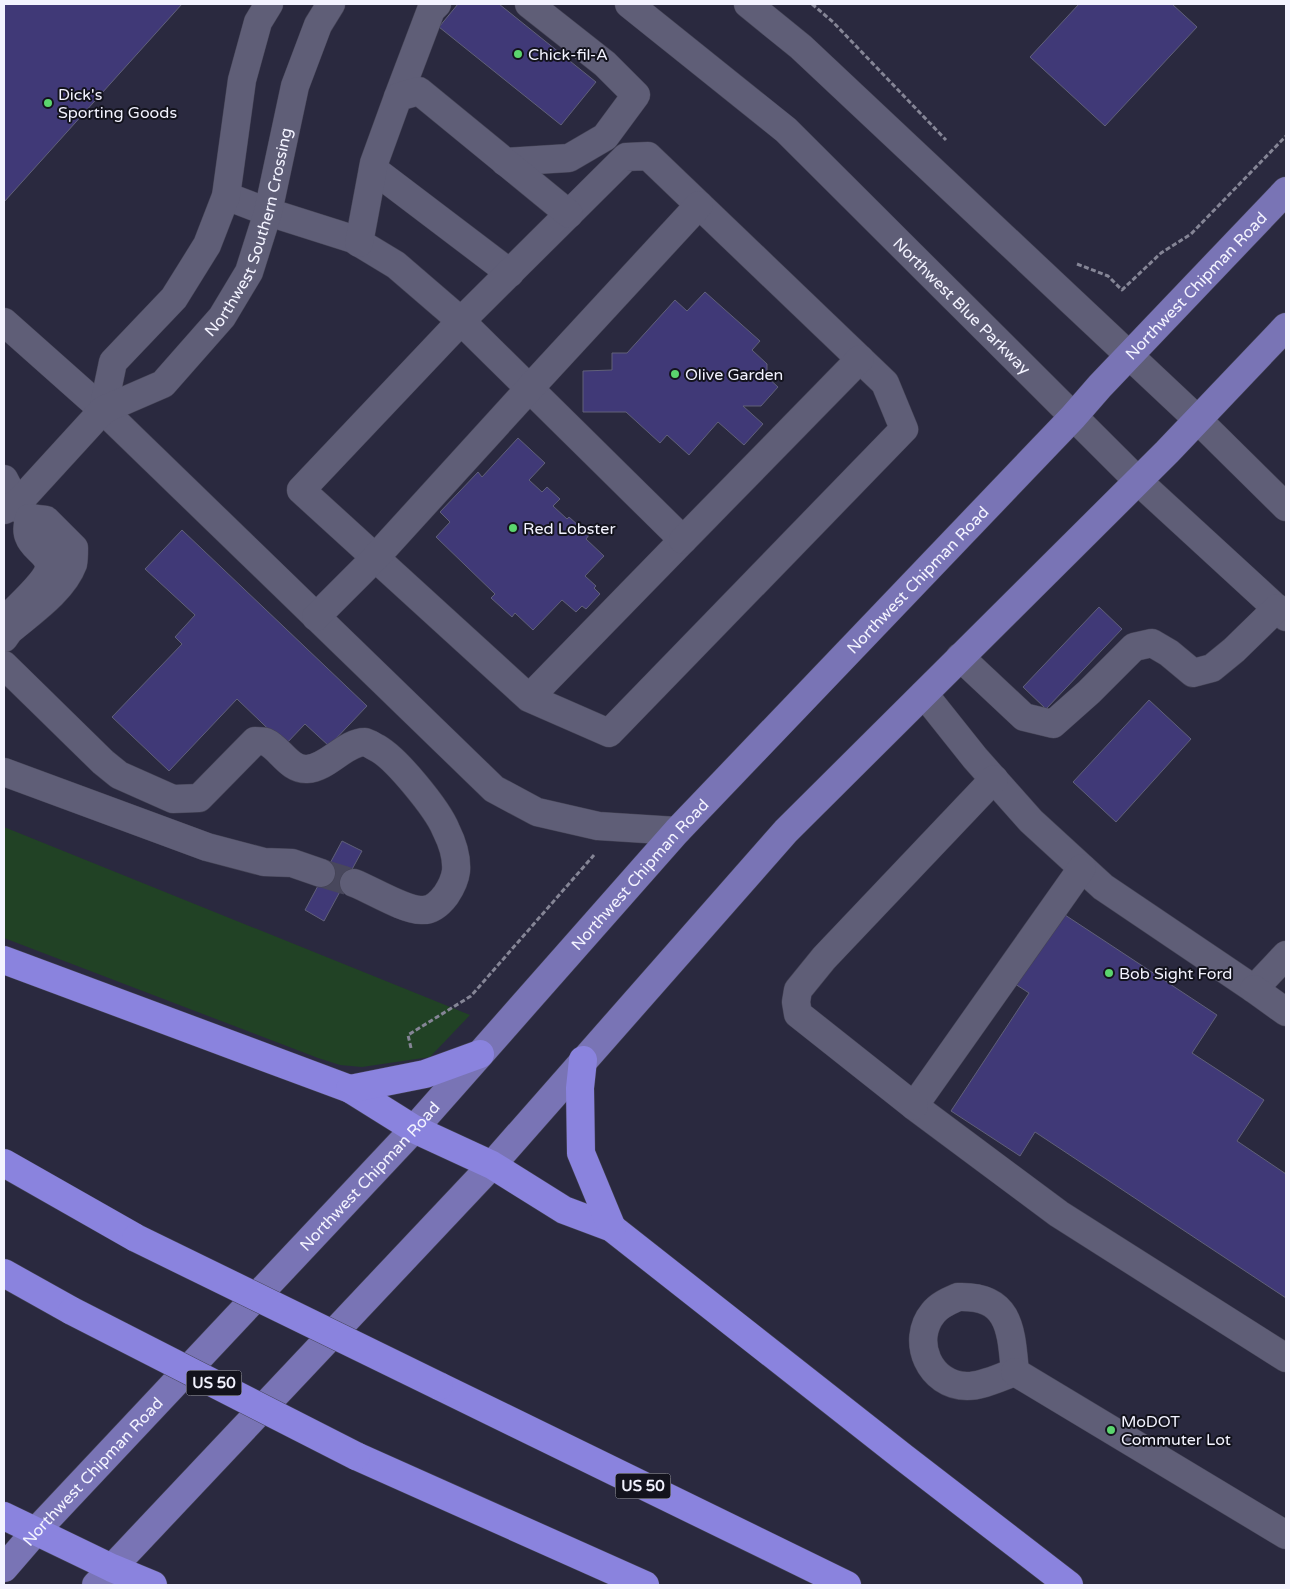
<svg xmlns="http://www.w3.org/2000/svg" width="1290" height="1589" viewBox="0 0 1290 1589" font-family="'Varela Round',sans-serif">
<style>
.green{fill:#214225}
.building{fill:#403977;stroke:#606079}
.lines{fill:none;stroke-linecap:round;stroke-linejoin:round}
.minor-tunnel{stroke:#48475c;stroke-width:28;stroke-dasharray:28 14;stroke-linecap:butt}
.minor-casing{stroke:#444355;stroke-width:29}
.major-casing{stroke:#444355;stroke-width:29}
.highway-casing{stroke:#444355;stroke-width:29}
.path{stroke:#858596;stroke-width:3;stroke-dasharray:5 2.5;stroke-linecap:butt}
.minor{stroke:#5f5e77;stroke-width:28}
.major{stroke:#7974b5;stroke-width:28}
.highway{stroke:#8a83de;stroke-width:28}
.highway-bridge-casing{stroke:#444355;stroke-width:29;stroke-linecap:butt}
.highway-bridge{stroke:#8a83de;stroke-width:28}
.poi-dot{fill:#5bd56e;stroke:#13131d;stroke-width:2}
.labels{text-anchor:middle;stroke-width:4;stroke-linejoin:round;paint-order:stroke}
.shield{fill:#13131d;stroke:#b0b0bb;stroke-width:1}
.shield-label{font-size:15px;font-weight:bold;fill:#f3f3ff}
.poi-label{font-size:16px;fill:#f3f3ff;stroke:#13131d;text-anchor:start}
.street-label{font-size:16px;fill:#f3f3ff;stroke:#13131d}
</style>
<rect width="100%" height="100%" fill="#2a293f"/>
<!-- green -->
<path class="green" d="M 4,827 L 470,1015 L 430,1057 L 362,1067 L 340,1065 L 318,1058 L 4,938 Z"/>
<!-- building -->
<g class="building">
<path d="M 4,4 L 182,4 L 4,202 Z"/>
<path d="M 458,4 L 499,4 L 596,82 L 561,125 L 439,27 Z"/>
<path d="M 1079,4 L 1172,4 L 1197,27 L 1105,126 L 1030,57 Z"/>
<path d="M 705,292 L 760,341 L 752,350 L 767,364 L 767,377 L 778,387 L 761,406 L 743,406 L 763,424 L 744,445 L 718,422 L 689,455 L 667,435 L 660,443 L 626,412 L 583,412 L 583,371 L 612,370 L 612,353 L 627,353 L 675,300 L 687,311 Z"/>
<path d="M 518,438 L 545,463 L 529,480 L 542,492 L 547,487 L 560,499 L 553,506 L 567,519 L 569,517 L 589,535 L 586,539 L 604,556 L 585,576 L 596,586 L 594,588 L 600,594 L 586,609 L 582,606 L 576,612 L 562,600 L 533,630 L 515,613 L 512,617 L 491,598 L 495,594 L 436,537 L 450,522 L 440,512 L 478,472 L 482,477 Z"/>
<path d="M 182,530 L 367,706 L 329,746 L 305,724 L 285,745 L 237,699 L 169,771 L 112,717 L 182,644 L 175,637 L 195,615 L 145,569 Z"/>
<path d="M 1099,607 L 1122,629 L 1046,709 L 1023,687 Z"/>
<path d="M 1149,700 L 1191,739 L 1116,822 L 1073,782 Z"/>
<path d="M 342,841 L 362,851 L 324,921 L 305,910 Z"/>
<path d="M 1059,911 L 1217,1015 L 1192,1053 L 1264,1100 L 1237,1141 L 1286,1174 L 1286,1298 L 1035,1132 L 1020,1156 L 951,1111 L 1029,993 L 1012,982 Z"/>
</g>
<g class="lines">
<!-- minor-tunnel -->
<path class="minor-tunnel" d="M 321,873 L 354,883"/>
<!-- minor casing -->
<g class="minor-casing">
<g id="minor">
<path id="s1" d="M 629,4 L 786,130 L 1138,481 L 1286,617"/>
<path d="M 748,4 L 801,47 L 1198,420 L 1286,507"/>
<path d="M 398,97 L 431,10 L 437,4"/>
<path d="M 505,162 L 569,158 L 605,137 L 636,95 L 605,64 L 529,4"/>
<path d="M 373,169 L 510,273"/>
<path d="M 226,196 L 268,212 L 353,239 L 396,265 L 461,321 L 683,540 L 529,698 L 609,733 L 904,429 L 885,383 L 648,156 L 626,157 L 461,321 L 301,490 L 529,698"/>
<path d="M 359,243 L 374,163 L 398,97 L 419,91 L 569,214"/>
<path d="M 4,322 L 103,410 L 494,789 L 537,812 L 598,826 L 677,831"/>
<path d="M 103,410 L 113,362 L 174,298 L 207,245 L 226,196 L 242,80 L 258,22 L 269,4"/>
<path d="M 4,479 L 17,504 L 28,517"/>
<path id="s2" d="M 4,510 L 17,504 L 103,410 L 163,384 L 222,317 L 249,272 L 268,212 L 295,86 L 318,25 L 331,4"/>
<path d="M 683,540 L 860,359"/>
<path d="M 316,617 L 375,558 L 529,389 L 699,205"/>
<path d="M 4,621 C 14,611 47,581 49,568 C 50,554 33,549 29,537 C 26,531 28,524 29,518 L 46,520 L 74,548 C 74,553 74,559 73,564 C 63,591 30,613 9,631 L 4,638"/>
<path d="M 960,657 L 1024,717 L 1053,724 L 1089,692 L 1134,647 L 1152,643 L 1169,653 L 1193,673 L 1212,668 L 1234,650 L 1277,608"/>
<path d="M 4,665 L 103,762 L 119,775 L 173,799 L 199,798 L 255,741 C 258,741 263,741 266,742 C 280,748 289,770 307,769 C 328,768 345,742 365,742 C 368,743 372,745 375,747 C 395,756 438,810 446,830 C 452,842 457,858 456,871 C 455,879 450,889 446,895 C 440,903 431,911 421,910 C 404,910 372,890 354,883"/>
<path d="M 924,694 L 975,758 L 1031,821 L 1103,887 L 1254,989 L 1286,955"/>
<path d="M 4,772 L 207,847 L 264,862 L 292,863 L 321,873"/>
<path d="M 1082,868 L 914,1106 L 1059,1214 L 1286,1358"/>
<path d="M 1254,989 L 1286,1012"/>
<path d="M 914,1106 L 798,1014 L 796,1002 L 798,990 L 824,958 L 994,779"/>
<path d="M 958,1297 C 1011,1295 1011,1331 1015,1372 C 1000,1377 983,1386 967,1386 C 930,1386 910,1341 933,1313 C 939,1305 949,1301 958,1297 Z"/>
<path d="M 1015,1372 L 1286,1535"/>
</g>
</g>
<!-- major casing -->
<g class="major-casing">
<g id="major">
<path id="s3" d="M 4,1568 L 36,1531 L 414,1129 L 677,831 L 1073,417 L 1100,386 L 1286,191"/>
<path d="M 96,1585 L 492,1165 L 786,831 L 1167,452 L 1286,327"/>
</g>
</g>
<!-- highway casing -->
<g class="highway-casing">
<g id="highway">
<path d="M 4,960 L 350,1089 L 414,1129 L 492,1165 L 564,1210 L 612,1228 L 903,1457 L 1069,1585"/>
<path d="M 583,1060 L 580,1088 L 581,1153 L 612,1228"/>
<path d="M 350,1089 L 425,1074 L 480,1054"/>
<path d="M 4,1163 L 136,1238"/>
<path d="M 4,1273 L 72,1311"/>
<path d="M 439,1386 L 847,1585"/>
<path d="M 356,1456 L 645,1585"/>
<path d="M 4,1516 L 112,1568 L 153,1585"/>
</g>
</g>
<!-- path -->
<g class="path">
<path d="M 812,4 L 833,22 L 946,140"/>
<path d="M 1077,264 L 1108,276 L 1122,290 L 1161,253 L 1191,234 L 1286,136"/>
<path d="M 411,1048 L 408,1035 L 471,996 L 594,855"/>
</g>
<!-- minor -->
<use href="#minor" class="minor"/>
<!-- major -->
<use href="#major" class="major"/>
<!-- highway -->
<use href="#highway" class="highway"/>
<!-- highway-bridge casing -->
<g class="highway-bridge-casing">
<g id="highway-bridge">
<path d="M 136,1238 L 439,1386"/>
<path d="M 72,1311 L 356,1456"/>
</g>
</g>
<!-- highway-bridge -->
<use href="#highway-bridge" class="highway-bridge"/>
</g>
<!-- markers -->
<g class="poi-dot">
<circle cx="518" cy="54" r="5"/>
<circle cx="48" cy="103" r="5"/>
<circle cx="675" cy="374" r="5"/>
<circle cx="513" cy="528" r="5"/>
<circle cx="1109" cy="973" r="5"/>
<circle cx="1111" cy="1430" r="5"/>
</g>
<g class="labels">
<!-- shield labels -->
<g class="shield">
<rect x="186.5" y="1370.5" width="55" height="25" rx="4"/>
<rect x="615.5" y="1473.5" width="55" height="25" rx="4"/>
</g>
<g class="shield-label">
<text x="214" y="1388">US 50</text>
<text x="643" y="1491">US 50</text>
</g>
<!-- poi labels -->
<g class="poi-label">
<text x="528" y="60">Chick-fil-A</text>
<text x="58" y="100">Dick's<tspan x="58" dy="18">Sporting Goods</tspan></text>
<text x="685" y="380">Olive Garden</text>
<text x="523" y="534">Red Lobster</text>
<text x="1119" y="979">Bob Sight Ford</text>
<text x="1121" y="1427">MoDOT<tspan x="1121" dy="18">Commuter Lot</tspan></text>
</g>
<!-- street labels -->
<g class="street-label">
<text dy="6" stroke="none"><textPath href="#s2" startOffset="386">Northwest Southern Crossing</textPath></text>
<text dy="6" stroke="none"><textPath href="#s3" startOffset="1751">Northwest Chipman Road</textPath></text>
<text dy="6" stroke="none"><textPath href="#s1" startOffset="450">Northwest Blue Parkway</textPath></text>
<text dy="6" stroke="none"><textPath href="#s3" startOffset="1346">Northwest Chipman Road</textPath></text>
<text dy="6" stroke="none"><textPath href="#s3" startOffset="941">Northwest Chipman Road</textPath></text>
<text dy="6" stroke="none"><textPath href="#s3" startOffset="536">Northwest Chipman Road</textPath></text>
<text dy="6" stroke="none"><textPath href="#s3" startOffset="131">Northwest Chipman Road</textPath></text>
</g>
</g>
<!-- border -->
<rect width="1290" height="1589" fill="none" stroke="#f3f3ff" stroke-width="10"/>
</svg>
